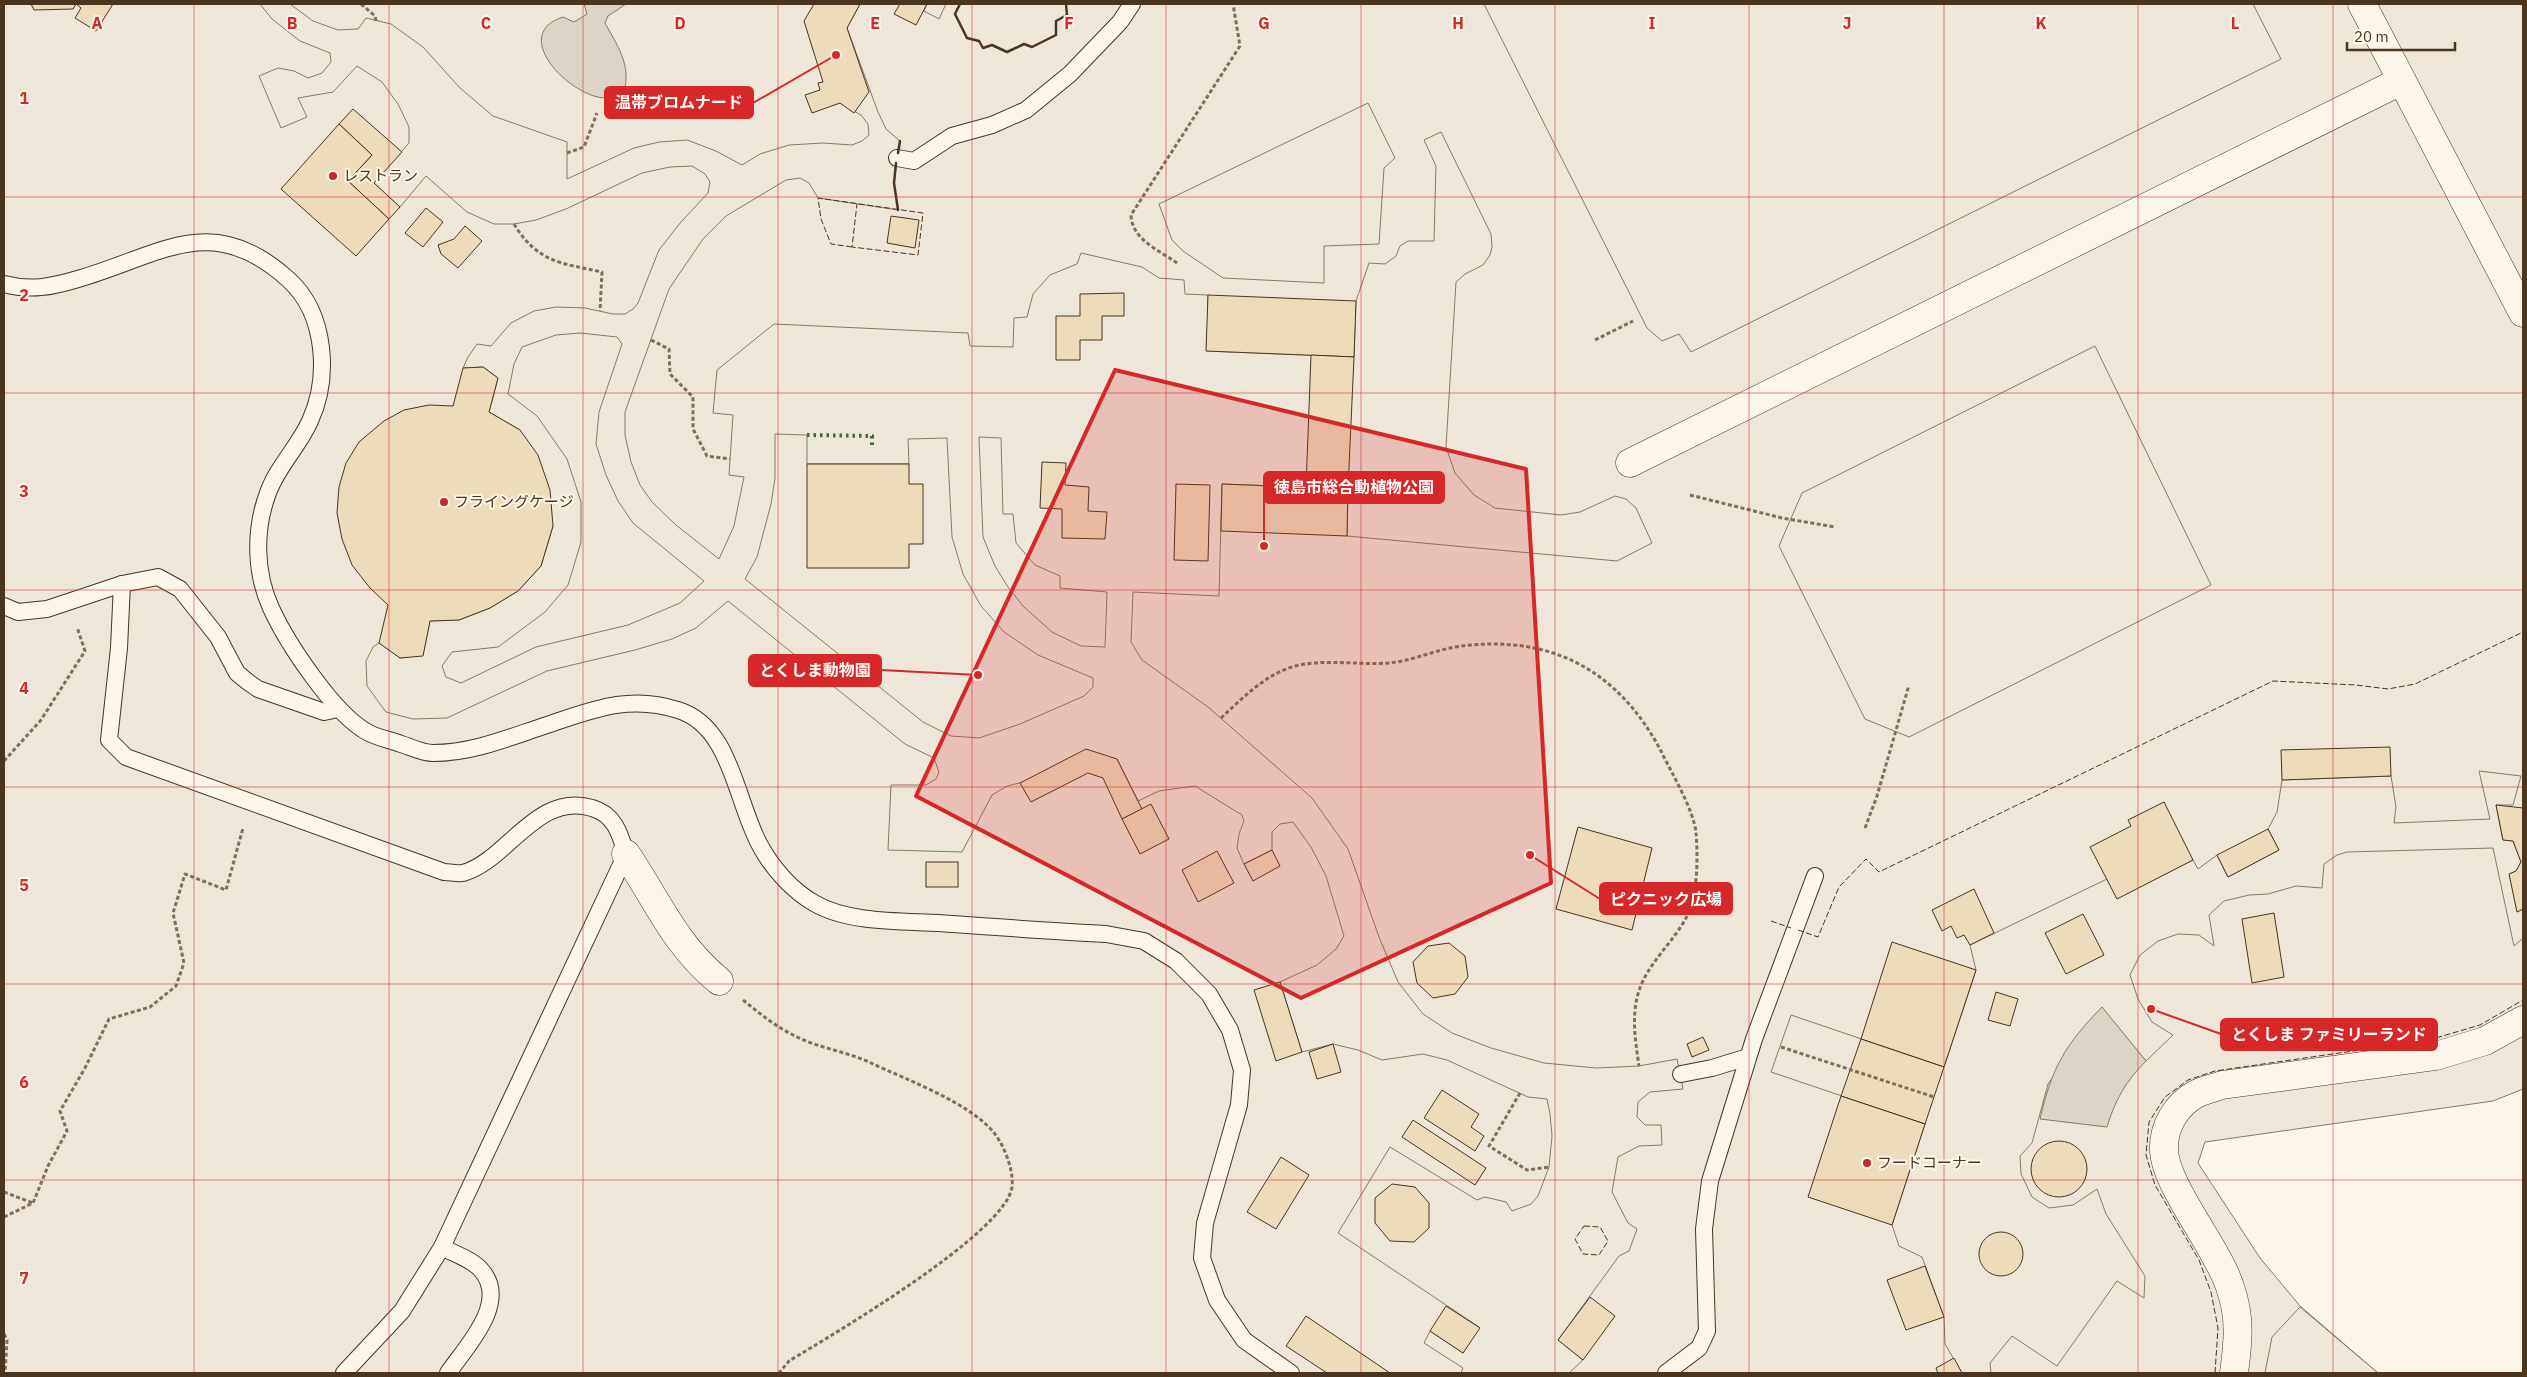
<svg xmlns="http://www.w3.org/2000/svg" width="2527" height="1377" viewBox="0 0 2527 1377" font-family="'IBM Plex Sans','Noto Sans JP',sans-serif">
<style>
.green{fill:#ede6d9;stroke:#887966}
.parking{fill:#ede7d9;stroke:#887966;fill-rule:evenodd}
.water{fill:#dcd4c6;stroke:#887966}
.building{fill:#ecdcbc;stroke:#4a3520}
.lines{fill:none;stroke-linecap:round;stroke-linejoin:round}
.service-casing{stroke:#4a3520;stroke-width:18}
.minor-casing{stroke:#4a3520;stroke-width:29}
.path{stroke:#7f6f5c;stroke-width:3;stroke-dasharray:4 2.5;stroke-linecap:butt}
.service{stroke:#fbf6e9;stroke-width:16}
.minor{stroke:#fbf6e9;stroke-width:28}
.hedge{stroke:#436837;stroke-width:4;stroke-dasharray:2.5 4;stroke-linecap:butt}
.fence{stroke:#4a3520;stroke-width:1;stroke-dasharray:6 2.5;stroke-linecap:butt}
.wall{stroke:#4a3520;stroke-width:2.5}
.marked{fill:#d62828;fill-opacity:0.2;stroke:#d62828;stroke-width:4;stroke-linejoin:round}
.grid{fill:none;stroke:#d62828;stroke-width:1;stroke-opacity:0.55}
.poi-dot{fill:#c62828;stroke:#fbf6e9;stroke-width:2}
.labels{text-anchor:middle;stroke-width:4;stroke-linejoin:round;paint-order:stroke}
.poi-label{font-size:15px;fill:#4a3520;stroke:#fbf6e9;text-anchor:start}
.grid-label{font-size:16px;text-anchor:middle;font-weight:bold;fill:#d62828;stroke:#fbf6e9;stroke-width:4;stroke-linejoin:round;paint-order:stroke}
.leader{fill:none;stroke:#d62828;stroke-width:2}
.callout-dot{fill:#d62828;stroke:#fbf6e9;stroke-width:2}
.callout{fill:#d62828;stroke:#d62828;stroke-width:2}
.callout-label{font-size:16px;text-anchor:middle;font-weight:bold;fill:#fff}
</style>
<rect width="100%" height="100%" fill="#fbf6e9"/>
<!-- green -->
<path class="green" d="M 4,4 L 2523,4 L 2523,1089 L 2493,1101 L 2205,1142 L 2198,1163 L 2260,1258 L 2300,1306 L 2378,1373 L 4,1373 Z"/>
<!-- parking -->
<g class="parking">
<path d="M 260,4 L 290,4 L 313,21 L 338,30 L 358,29 L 366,18 L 391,24 L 423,47 L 460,88 L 493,116 L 567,142 L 567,179 L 634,148 L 659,142 L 687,140 L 716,151 L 742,165 L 760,154 L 789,145 L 823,143 L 852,145 L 862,141 L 869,135 L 868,124 L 861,115 L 840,103 L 828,19 L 837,4 L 860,4 L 847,28 L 878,112 L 886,129 L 900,141 L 894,183 L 898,210 L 818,198 L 809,183 L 800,178 L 786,180 L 726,216 L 703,239 L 669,289 L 625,412 L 625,435 L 631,462 L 640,485 L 652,502 L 676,525 L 719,559 L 734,526 L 744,477 L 729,475 L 733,415 L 713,413 L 717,370 L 774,324 L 968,333 L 970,346 L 1013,347 L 1014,318 L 1027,317 L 1033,294 L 1050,275 L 1077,264 L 1081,253 L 1142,267 L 1159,278 L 1184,280 L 1185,294 L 1208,295 L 1207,351 L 1354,357 L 1356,301 L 1369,263 L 1385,264 L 1396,256 L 1400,246 L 1408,241 L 1434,241 L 1436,166 L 1424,140 L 1441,132 L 1491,234 L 1492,247 L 1490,255 L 1483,265 L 1465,274 L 1456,282 L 1446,447 L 1455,473 L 1474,495 L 1495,508 L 1561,515 L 1580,512 L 1615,496 L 1626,499 L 1636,508 L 1652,543 L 1617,561 L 1347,536 L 1348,489 L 1222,484 L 1219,596 L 1133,592 L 1131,642 L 1142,660 L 1208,707 L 1312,798 L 1348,849 L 1379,937 L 1398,982 L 1423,1014 L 1452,1033 L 1491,1048 L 1544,1063 L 1596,1068 L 1639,1066 L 1677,1059 L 1683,1089 L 1650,1092 L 1638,1102 L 1637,1117 L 1645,1125 L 1661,1125 L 1662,1145 L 1639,1146 L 1618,1157 L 1612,1192 L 1628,1223 L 1637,1229 L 1629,1251 L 1619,1256 L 1558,1340 L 1583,1360 L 1569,1373 L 1461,1373 L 1463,1368 L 1424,1343 L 1430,1331 L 1463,1353 L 1479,1327 L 1338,1233 L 1390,1147 L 1477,1200 L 1485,1197 L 1506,1202 L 1512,1211 L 1531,1204 L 1538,1196 L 1549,1167 L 1552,1136 L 1550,1114 L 1547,1099 L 1528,1097 L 1447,1060 L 1423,1054 L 1382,1060 L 1358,1050 L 1333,1044 L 1302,1052 L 1280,982 L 1317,965 L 1336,949 L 1344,936 L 1326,876 L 1311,847 L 1293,822 L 1280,824 L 1272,832 L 1272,850 L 1244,864 L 1237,848 L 1239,834 L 1244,821 L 1242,815 L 1195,786 L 1159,791 L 1138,801 L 1117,759 L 1007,786 L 992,795 L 962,852 L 888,850 L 891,785 L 926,785 L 936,779 L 939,772 L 934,758 L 905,744 L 728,601 L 696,628 L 672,639 L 635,650 L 547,671 L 447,718 L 413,719 L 386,712 L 367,686 L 366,661 L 373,647 L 379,643 L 400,658 L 423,655 L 430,621 L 459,620 L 490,608 L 518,591 L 541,566 L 553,526 L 520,430 L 489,412 L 498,378 L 483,367 L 463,368 L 468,357 L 477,344 L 491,346 L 511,323 L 534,311 L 556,307 L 585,308 L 613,314 L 625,314 L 633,309 L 638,303 L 659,250 L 681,222 L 708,193 L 710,182 L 705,174 L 692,166 L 670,167 L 642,173 L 566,209 L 536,220 L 514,224 L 494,224 L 467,212 L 426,176 L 400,207 L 374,183 L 409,143 L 409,127 L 398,104 L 382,82 L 357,66 L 333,92 L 298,98 L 307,117 L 281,128 L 259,76 L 278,68 L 294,71 L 308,78 L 322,73 L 331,62 L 330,53 L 300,41 L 272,19 ZM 580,333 L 617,337 L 622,344 L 599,412 L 596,444 L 606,475 L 618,501 L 633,523 L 704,581 L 680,603 L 628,625 L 536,647 L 461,683 L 446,677 L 442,666 L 452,652 L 498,647 L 545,612 L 568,585 L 581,542 L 581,502 L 567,459 L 537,416 L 508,394 L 514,364 L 522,347 L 556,335 ZM 775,434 L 807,435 L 807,464 L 909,464 L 908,439 L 947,438 L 952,537 L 963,574 L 981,606 L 1004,632 L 1038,655 L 1093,678 L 1093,687 L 1084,696 L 1020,724 L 979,738 L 951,736 L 923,722 L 745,579 L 757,557 L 771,504 L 775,478 ZM 979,437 L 1001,438 L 1003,514 L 1013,514 L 1016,543 L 1035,565 L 1060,576 L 1060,588 L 1107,592 L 1105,647 L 1081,646 L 1052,632 L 1023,606 L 1008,587 L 995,566 L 983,537 Z"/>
<path d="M 927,4 L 946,4 L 939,19 L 924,11 Z"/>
<path d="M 1484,4 L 2253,4 L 2281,59 L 1691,352 L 1679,334 L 1662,341 L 1647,328 Z"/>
<path d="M 1368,103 L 1395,158 L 1384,168 L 1379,244 L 1324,246 L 1324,283 L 1223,278 L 1183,251 L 1172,240 L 1159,204 Z"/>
<path d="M 2095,346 L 2211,585 L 1909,737 L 1865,719 L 1779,546 L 1802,493 Z"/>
<path d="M 2479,771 L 2521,776 L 2513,805 L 2496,805 L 2503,840 L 2513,841 L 2521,862 L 2516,871 L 2510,874 L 2517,912 L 2523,909 L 2523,938 L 2514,946 L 2493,848 L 2347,852 L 2337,855 L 2324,864 L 2322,888 L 2296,886 L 2268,894 L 2249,895 L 2224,901 L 2209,915 L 2214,946 L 2199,935 L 2178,934 L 2158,941 L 2140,955 L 2130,975 L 2138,999 L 2152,1022 L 2173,1035 L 2146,1061 L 2102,1008 L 2048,1084 L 2032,1143 L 2020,1156 L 2021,1174 L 2032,1197 L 2049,1208 L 2073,1205 L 2097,1189 L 2106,1214 L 2145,1276 L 2144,1298 L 2117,1281 L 2057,1366 L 2012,1336 L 1990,1363 L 1991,1373 L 1962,1373 L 1945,1344 L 1944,1317 L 1922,1257 L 1899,1246 L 1892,1225 L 1925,1124 L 1771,1072 L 1791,1015 L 1944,1067 L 1976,970 L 1970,945 L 2107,879 L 2117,898 L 2193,860 L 2198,869 L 2217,855 L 2228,877 L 2279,850 L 2268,829 L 2277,812 L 2282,780 L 2391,776 L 2396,807 L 2394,823 L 2490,819 Z"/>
<path d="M 2300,1307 L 2378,1373 L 2265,1373 L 2272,1337 Z"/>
</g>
<!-- water -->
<g class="water">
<path d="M 584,4 L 626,4 L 608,16 L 605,23 C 617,45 630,63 625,88 C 621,91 616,96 612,97 C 581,107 504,36 563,17 L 574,22 L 587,14 Z"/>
<path d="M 2102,1007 L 2146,1061 C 2126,1081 2115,1100 2107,1127 L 2040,1119 C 2052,1067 2065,1045 2102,1007 Z"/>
</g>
<!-- building -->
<g class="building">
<path d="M 31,4 L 76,4 L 73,9 L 34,10 Z"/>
<path d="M 76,4 L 113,4 L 96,31 L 75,18 L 81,8 Z"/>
<path d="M 860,4 L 847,28 L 869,92 L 854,113 L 840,103 L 812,113 L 805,95 L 820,90 L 818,83 L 823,82 L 804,21 L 814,4 Z"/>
<path d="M 900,4 L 927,4 L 916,25 L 894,14 Z"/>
<path d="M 353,109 L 402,152 L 374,183 L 400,207 L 389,219 L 348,181 L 372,155 L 339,124 Z"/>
<path d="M 339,124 L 372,155 L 348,181 L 389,219 L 356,256 L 281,189 Z"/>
<path d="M 426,208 L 443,222 L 423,247 L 405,233 Z"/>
<path d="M 891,216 L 919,220 L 915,248 L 887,243 Z"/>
<path d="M 465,226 L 482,241 L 458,268 L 441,254 L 438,245 L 454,239 Z"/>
<path d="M 1124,293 L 1124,316 L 1102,316 L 1102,340 L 1080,340 L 1080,360 L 1056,360 L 1056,316 L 1080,316 L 1080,294 Z"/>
<path d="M 1208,295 L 1356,301 L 1354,357 L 1206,351 Z"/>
<path d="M 1311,355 L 1354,357 L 1348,489 L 1306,487 Z"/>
<path d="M 483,367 L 498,378 L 489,412 L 520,430 L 538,455 L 550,490 L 553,526 L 541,566 L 518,591 L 490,608 L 459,620 L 430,621 L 423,656 L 400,658 L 379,643 L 388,605 L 370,588 L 352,565 L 342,539 L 337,513 L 339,487 L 346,463 L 359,442 L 384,421 L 404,410 L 429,405 L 453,406 L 463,368 Z"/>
<path d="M 1042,462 L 1066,463 L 1065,485 L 1089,487 L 1088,511 L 1107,512 L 1105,539 L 1062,538 L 1062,509 L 1040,508 Z"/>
<path d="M 807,464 L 909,464 L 909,484 L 923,484 L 923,544 L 909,544 L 909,568 L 807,568 Z"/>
<path d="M 1176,484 L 1210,485 L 1208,561 L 1174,560 Z"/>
<path d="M 1222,484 L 1348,489 L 1347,536 L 1221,531 Z"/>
<path d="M 2390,747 L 2391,776 L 2282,780 L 2281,750 Z"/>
<path d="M 1086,749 L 1117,759 L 1142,809 L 1122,819 L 1103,778 L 1088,773 L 1031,802 L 1020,783 Z"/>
<path d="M 2164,802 L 2193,860 L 2117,899 L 2090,847 L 2131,826 L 2128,820 Z"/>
<path d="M 1151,804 L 1169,839 L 1140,854 L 1122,819 Z"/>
<path d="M 2496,805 L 2523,808 L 2523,909 L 2517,912 L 2509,874 L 2516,871 L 2521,862 L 2513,841 L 2503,840 Z"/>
<path d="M 1578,827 L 1652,848 L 1632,930 L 1556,909 Z"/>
<path d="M 2268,829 L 2279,850 L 2228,877 L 2217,855 Z"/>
<path d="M 1272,850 L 1280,866 L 1253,881 L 1244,864 Z"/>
<path d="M 1217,851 L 1234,883 L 1198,902 L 1182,870 Z"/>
<rect x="926" y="862" width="32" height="25"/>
<path d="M 1974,889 L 1994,933 L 1970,945 L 1964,935 L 1957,938 L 1951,926 L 1942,931 L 1932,910 Z"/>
<path d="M 2274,913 L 2284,977 L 2252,983 L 2242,919 Z"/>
<path d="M 2083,914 L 2104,955 L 2066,974 L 2045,933 Z"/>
<path d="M 1892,942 L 1976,970 L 1944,1067 L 1861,1039 Z"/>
<path d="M 1449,943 L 1465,956 L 1468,977 L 1455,994 L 1433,998 L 1417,983 L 1413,962 L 1428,946 Z"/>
<path d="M 1280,982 L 1302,1052 L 1276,1061 L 1254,990 Z"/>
<path d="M 1996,992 L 2018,999 L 2010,1026 L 1988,1020 Z"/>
<path d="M 1703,1037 L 1709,1050 L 1692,1057 L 1687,1044 Z"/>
<path d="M 1861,1039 L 1944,1067 L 1925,1124 L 1841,1096 Z"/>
<path d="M 1333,1044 L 1341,1072 L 1317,1079 L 1309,1052 Z"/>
<path d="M 1442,1090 L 1479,1114 L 1471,1127 L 1484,1136 L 1475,1151 L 1424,1118 Z"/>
<path d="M 1841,1096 L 1925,1124 L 1892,1225 L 1808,1197 Z"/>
<path d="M 1413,1120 L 1486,1168 L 1475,1185 L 1402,1137 Z"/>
<circle cx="2059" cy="1169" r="28"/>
<path d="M 1281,1157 L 1309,1175 L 1276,1229 L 1247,1212 Z"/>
<path d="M 1392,1184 L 1415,1187 L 1429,1203 L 1429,1228 L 1414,1242 L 1390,1241 L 1375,1223 L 1375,1198 Z"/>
<circle cx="2001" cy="1254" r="22"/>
<path d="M 1925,1266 L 1944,1317 L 1906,1330 L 1887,1280 Z"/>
<path d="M 1590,1297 L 1615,1316 L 1583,1360 L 1558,1340 Z"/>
<path d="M 1446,1306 L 1480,1328 L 1463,1353 L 1430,1331 Z"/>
<path d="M 1306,1316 L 1390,1373 L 1327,1373 L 1286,1346 Z"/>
<path d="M 1954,1358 L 1962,1373 L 1938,1373 L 1936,1368 Z"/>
</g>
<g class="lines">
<!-- service casing -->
<g class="service-casing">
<g id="service">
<path d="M 897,158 L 914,161 L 952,136 L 992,125 L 1026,110 L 1070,74 L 1120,22 L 1132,4"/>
<path d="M 4,284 C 31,291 51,287 78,279 C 159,256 212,209 289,280 C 326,314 330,377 310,421 C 299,446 277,467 268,493 C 254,530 255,573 271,608 C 287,643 335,716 369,733 C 378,738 391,740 401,744 C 411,747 422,753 433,753 C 473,753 510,737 547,725 C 592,710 629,694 678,710 C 733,727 736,806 762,849 C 774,870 793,891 814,903 C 848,923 900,921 938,923 C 994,927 1050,931 1106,934 L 1144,941 L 1176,961 L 1209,994 L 1230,1030 L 1242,1070 L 1239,1105 L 1205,1223 L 1202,1258 L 1217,1300 L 1244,1340 L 1291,1373"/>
<path d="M 122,584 L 119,648 L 109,740 L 126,757 L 444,872 C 450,872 458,874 463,873 C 507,861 537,791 592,808 C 614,814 620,833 626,854 L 442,1247 L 402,1311 L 344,1373"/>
<path d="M 4,606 L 18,612 L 47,609 L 122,584 L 158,577 L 180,589 L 218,637 L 237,673 L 248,682 L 258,689 L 324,712 L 338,709"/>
<path d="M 1681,1074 L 1712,1068 L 1748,1057"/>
<path d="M 442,1247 C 454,1254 474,1260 482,1271 C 509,1303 466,1347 448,1373"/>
<path d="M 1666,1373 L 1699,1348 L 1707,1331 L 1704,1229 L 1710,1181 L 1754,1039 L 1815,876"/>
</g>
</g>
<!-- minor casing -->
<g class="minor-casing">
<g id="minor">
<path d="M 2362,4 L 2523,313"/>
<path d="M 1630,463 L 2401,81"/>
<path d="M 626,854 C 658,901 674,944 719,981"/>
<path d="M 2234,1373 C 2238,1342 2241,1318 2230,1287 C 2218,1248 2165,1186 2164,1150 C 2163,1127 2176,1105 2196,1094 C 2204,1090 2214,1088 2222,1085 L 2436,1056 L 2485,1041 L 2523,1020"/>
</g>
</g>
<!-- path -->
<g class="path">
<path d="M 361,4 L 375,16 L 376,21"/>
<path d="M 567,153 L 584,147 L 597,113"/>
<path d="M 514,224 C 538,263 561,263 602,272 L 600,311"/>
<path d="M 1177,263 C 1159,250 1132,240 1131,215 L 1240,46 L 1233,4"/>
<path d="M 651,340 L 669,349 L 670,374 L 693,397 L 693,429 L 707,456 L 730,459"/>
<path d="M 1595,340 L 1633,321"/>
<path d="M 1690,495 L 1782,518 L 1835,527"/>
<path d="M 1221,718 C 1245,696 1270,669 1305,664 C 1333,660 1361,665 1389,663 C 1411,661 1433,651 1455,647 C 1548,633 1617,668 1661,751 C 1671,772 1694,810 1696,833 C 1698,858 1698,892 1687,916 C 1675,940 1653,958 1642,983 C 1630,1010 1635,1038 1639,1066"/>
<path d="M 4,761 L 41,720 L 85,651 L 77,627"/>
<path d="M 1865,828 L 1877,796 L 1909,685"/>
<path d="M 743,1000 C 759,1013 775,1026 793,1035 C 817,1048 846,1051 871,1063 C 907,1080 971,1103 995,1134 C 1004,1146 1014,1170 1012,1187 C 1006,1233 832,1335 789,1361 L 779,1373"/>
<path d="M 1781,1047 L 1934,1097"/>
<path d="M 1520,1093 L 1489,1146 L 1527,1170 L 1549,1167"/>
<path d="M 4,1192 L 33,1203"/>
<path d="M 4,1217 L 33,1203 L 48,1166 L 67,1131 L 60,1111 L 85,1068 L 109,1019 L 150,1007 L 176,986 L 184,963 L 173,913 L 185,874 L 226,890 L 243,828"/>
<path d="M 4,1334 L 7,1340 L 5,1373"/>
</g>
<!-- service -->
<use href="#service" class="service"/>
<!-- minor -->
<use href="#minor" class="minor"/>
<!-- hedge -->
<path class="hedge" d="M 807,435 L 872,436 L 872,447"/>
<!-- fence -->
<g class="fence">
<path d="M 852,247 L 831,244 L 821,219 L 818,198 L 923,213 L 918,255 L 852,247 L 857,204"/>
<path d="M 1771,921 L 1791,928"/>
<path d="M 1798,930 L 1818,937 L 1839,887 L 1866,859 L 1879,872 L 2273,681 L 2356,685 L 2388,689 L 2415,684 L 2523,632"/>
<path d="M 1584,1226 L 1600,1227 L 1608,1241 L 1599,1255 L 1583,1254 L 1575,1239 Z"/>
<path d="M 2215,1373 L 2218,1328 L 2211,1292 L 2199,1260 L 2155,1185 L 2146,1155 L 2149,1122 L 2165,1097 L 2188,1080 L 2215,1071 L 2429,1040 L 2480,1025 L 2523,1000"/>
</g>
<!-- wall -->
<g class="wall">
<path d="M 960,4 L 955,14 L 967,38 L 979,41 L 983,48 L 992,45 L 1007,52 L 1024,44 L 1032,47 L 1056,35 L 1056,21 L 1067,15 L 1066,4"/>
<path d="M 898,153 L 900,141"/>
<path d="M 896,163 L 894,183 L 898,210"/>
</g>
</g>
<!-- marked area -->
<path class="marked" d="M 1115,370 L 1526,469 L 1551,883 L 1301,998 L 916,796 Z"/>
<!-- grid -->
<path class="grid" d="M 194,4 L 194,1373M 389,4 L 389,1373M 583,4 L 583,1373M 778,4 L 778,1373M 972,4 L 972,1373M 1166,4 L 1166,1373M 1361,4 L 1361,1373M 1555,4 L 1555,1373M 1749,4 L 1749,1373M 1944,4 L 1944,1373M 2138,4 L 2138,1373M 2333,4 L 2333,1373M 4,197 L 2523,197M 4,393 L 2523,393M 4,590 L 2523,590M 4,787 L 2523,787M 4,984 L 2523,984M 4,1180 L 2523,1180"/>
<!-- markers -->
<g class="poi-dot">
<circle cx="333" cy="176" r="5"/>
<circle cx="444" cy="502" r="5"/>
<circle cx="1867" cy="1163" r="5"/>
</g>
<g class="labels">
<!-- poi labels -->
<g class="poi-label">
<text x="343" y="181">レストラン</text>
<text x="454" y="507">フライングケージ</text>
<text x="1877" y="1168">フードコーナー</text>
</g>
</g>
<g class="grid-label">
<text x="97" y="29">A</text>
<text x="292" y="29">B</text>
<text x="486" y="29">C</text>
<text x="680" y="29">D</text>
<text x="875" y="29">E</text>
<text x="1069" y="29">F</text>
<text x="1264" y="29">G</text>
<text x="1458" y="29">H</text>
<text x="1652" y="29">I</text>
<text x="1847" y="29">J</text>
<text x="2041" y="29">K</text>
<text x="2235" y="29">L</text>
<text x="24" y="104">1</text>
<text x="24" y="301">2</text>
<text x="24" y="497">3</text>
<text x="24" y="694">4</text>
<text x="24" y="891">5</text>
<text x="24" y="1088">6</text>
<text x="24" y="1284">7</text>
</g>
<!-- callouts -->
<path class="leader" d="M836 55L753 103M1264 546L1264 487M978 675L881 670M1530 855L1600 899M2151 1009L2221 1034"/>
<g class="callout-dot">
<circle cx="836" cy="55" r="5"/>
<circle cx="1264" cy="546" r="5"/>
<circle cx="978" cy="675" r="5"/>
<circle cx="1530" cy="855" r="5"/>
<circle cx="2151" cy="1009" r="5"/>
</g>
<g class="callout">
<rect x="605" y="87" width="148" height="31" rx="5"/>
<rect x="1264" y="472" width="180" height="31" rx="5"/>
<rect x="749" y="655" width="132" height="31" rx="5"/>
<rect x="1600" y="883" width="132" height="31" rx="5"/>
<rect x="2221" y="1019" width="216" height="31" rx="5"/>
</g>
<g class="callout-label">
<text x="679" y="108">温帯ブロムナード</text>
<text x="1354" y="493">徳島市総合動植物公園</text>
<text x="815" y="676">とくしま動物園</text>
<text x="1666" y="905">ピクニック広場</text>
<text x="2329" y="1040">とくしま ファミリーランド</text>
</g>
<!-- border -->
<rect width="2527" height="1377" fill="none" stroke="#4a3520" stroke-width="10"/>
<!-- scale -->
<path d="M2347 42v8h108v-8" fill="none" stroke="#4a3520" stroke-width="2.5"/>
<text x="2354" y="42" font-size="15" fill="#4a3520" stroke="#fbf6e9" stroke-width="4" paint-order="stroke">20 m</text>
</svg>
